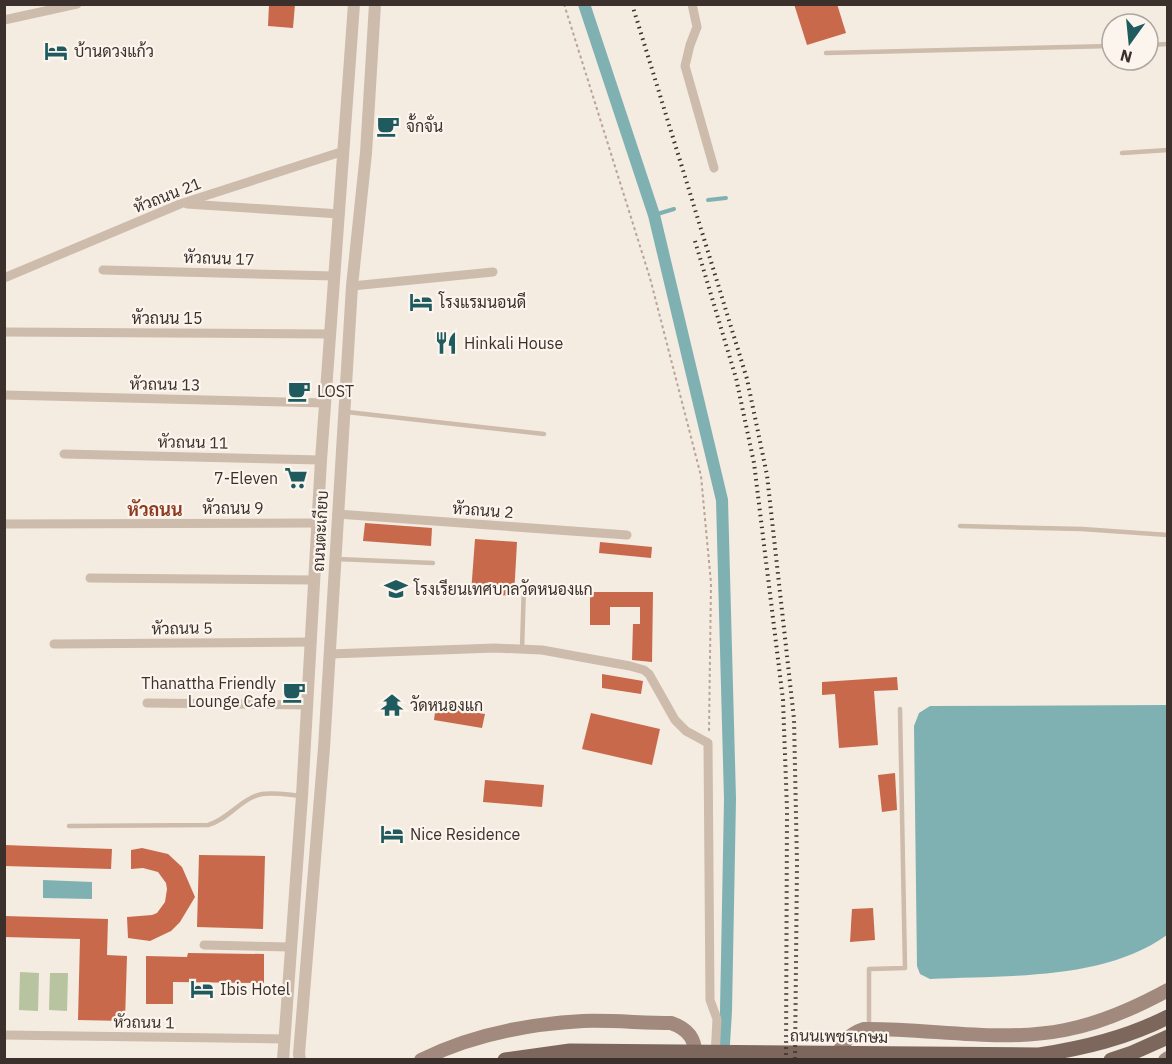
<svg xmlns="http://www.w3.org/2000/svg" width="1172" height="1064" viewBox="0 0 1172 1064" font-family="'IBM Plex Sans',Sarabun,sans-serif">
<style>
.green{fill:#b8c4a0}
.water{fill:#7fb0b2}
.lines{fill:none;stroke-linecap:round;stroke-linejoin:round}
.stream{stroke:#7fb0b2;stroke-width:4}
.canal{stroke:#7fb0b2;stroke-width:12}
.building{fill:#c8694b}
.path{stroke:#b9a596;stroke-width:2;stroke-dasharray:3 3;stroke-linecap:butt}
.service{stroke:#cdbbac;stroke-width:4.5}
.minor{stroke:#cdbbac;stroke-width:9}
.tertiary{stroke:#cdbbac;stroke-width:12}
.secondary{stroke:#a18a7d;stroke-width:14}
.primary{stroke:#7d675c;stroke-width:15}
.rail{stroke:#3b302b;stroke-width:4;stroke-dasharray:1.5 4.5;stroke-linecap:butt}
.labels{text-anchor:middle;stroke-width:4.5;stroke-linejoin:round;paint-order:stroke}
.poi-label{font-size:16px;fill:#3b302b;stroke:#fbf5ee;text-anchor:start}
.street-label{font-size:16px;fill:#3b302b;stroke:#fbf5ee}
.neighbourhood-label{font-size:18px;font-weight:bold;fill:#8c3b22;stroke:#fbf5ee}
</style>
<rect width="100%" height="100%" fill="#f4ebe1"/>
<!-- green -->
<g class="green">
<path d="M 20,972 L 39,973 L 38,1011 L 19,1010 Z"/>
<path d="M 50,973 L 68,973 L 67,1011 L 49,1010 Z"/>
</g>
<!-- water -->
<g class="water">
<path d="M 1167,705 L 1167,935 C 1103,981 1006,975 930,979 L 920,974 L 917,966 L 914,726 L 919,713 L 930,706 Z"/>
<path d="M 43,880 L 92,882 L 92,899 L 43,898 Z"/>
</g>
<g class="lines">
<!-- stream -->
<g class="stream">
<path d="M 708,200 L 726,198"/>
<path d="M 654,215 L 674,209"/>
</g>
<!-- canal -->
<path class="canal" d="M 584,4 L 654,215 L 722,500 L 730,799 L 726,1011 L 723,1060"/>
</g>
<!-- building -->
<g class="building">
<path d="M 269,4 L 295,4 L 293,28 L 268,26 Z"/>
<path d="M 794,4 L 837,4 L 846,33 L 807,45 Z"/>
<path d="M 365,523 L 432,528 L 431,546 L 363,541 Z"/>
<path d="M 475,539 L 517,542 L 514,596 L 471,593 Z"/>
<path d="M 600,542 L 652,547 L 651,558 L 599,553 Z"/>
<path d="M 590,592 L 653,592 L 652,662 L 632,660 L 633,624 L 640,624 L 640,607 L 610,607 L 610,625 L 590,625 Z"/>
<path d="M 602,674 L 643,681 L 641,694 L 602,688 Z"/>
<path d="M 897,677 L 898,690 L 874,691 L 878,745 L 839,748 L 835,694 L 822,695 L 822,682 Z"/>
<path d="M 436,705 L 485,714 L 482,728 L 434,720 Z"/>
<path d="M 591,713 L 660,729 L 652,765 L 582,749 Z"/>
<path d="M 895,773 L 897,810 L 882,812 L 878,775 Z"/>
<path d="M 485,780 L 544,785 L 542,807 L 483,802 Z"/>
<path d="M 4,845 L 112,849 L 111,869 L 4,866 Z"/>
<path d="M 142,848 L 168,854 L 182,867 L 195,897 L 180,922 L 171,931 L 150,941 L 128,938 L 127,917 L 152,915 L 157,913 L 165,902 L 167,889 L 166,883 L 158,872 L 143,868 L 131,869 L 131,850 Z"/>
<path d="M 199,855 L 265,856 L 263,929 L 197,927 Z"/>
<path d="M 873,908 L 875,940 L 850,942 L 852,909 Z"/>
<path d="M 4,916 L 108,919 L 107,955 L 127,956 L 125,1021 L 78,1020 L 80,939 L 4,937 Z"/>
<path d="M 188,953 L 264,954 L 264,983 L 173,982 L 173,1004 L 146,1004 L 146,956 L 187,957 Z"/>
</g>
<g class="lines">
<!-- path -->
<path class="path" d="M 564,4 L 650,278 L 701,476 L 711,583 L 709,731"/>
<!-- service -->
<g class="service">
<path d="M 1148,45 L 1168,44"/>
<path d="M 826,53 L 1112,46"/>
<path d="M 1122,153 L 1168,150"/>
<path d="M 347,412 L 544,434"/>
<path d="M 960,526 L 1082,529 L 1168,535"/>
<path d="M 337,559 L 433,563"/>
<path d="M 522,649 L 524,584"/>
<path d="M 69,826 L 208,825 C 228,820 241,798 262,794 C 275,792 289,795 302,796"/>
<path d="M 869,1027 L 869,969 L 905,968 L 900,709"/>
</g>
<!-- minor -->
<g class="minor">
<path d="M 692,4 L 697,27 L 690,45 L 685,66 L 714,168"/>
<path d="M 4,20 L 77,4"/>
<path d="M 187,204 L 340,214"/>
<path d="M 103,270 L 334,276"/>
<path d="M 4,278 L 180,204 L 344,151"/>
<path d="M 352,286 L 493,272"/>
<path d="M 4,332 L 330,334"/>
<path d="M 4,395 L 326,403"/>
<path d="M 64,454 L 321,460"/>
<path d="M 337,514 L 627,535"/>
<path d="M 4,524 L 318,523"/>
<path d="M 90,578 L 315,580"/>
<path d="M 54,644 L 310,642"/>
<path d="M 330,654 L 495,648 L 542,650 L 630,666 L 644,670 L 649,674 L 675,720 L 686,731 L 708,743 L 710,1000 L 717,1019 L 715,1057"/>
<path d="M 147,703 L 307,705"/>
<path d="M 204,945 L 291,947"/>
<path d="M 4,1035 L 284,1039"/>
</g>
<!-- tertiary -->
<g class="tertiary">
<path d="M 283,1060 L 302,796 L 321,460 L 354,4"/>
<path d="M 300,1060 L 299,1054 L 324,748 L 352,286 L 366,153 L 375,4"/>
</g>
<!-- secondary -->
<g class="secondary">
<path d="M 421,1060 C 471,1035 528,1024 583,1021 C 612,1020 642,1023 671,1023 C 689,1029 697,1041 695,1060"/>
<path d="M 837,1060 C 840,1044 849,1034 864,1029 C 930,1028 999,1043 1065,1030 C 1102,1023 1135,1008 1168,990"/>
<path d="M 1165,1060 L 1168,1058"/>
</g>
<!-- primary -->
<g class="primary">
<path d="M 505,1060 L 570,1051 L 1039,1055 C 1084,1048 1126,1038 1168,1017"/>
<path d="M 1111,1060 L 1132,1053 L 1168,1037"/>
</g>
<!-- rail -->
<g class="rail">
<path d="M 632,4 L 747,379 L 767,475 L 794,719 L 797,863 L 795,1060"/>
<path d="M 695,241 L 736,378 L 754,463 L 783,700 L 787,809 L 786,1060"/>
</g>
</g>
<!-- icons -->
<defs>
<g id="hotel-bare" transform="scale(1.8)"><path d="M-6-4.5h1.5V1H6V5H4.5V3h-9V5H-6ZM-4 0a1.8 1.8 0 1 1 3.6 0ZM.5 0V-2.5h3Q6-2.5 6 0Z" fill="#1f5a5e" stroke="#fbf5ee" stroke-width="2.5" paint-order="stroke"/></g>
<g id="cafe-bare" transform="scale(1.8)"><path d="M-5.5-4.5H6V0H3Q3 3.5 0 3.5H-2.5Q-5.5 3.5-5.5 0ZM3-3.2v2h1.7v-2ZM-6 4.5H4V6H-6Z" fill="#1f5a5e" stroke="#fbf5ee" stroke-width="2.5" paint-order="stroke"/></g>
<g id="restaurant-bare" transform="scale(1.8)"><path d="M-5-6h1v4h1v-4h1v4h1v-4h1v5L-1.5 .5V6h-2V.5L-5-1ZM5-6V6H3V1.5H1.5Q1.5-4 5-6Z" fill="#1f5a5e" stroke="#fbf5ee" stroke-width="2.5" paint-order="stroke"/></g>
<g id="supermarket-bare" transform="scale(1.8)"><path d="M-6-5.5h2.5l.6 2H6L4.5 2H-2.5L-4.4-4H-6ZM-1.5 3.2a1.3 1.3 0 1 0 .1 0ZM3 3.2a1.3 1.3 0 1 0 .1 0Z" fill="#1f5a5e" stroke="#fbf5ee" stroke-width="2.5" paint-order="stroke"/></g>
<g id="school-bare" transform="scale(1.8)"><path d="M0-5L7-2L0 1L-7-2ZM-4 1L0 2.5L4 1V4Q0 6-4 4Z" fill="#1f5a5e" stroke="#fbf5ee" stroke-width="2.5" paint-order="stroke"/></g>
<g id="temple-bare" transform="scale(1.8)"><path d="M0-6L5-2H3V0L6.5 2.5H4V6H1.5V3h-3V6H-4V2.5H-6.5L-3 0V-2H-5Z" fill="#1f5a5e" stroke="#fbf5ee" stroke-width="2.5" paint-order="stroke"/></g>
</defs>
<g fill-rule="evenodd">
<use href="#hotel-bare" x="56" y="51"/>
<use href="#cafe-bare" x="388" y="126"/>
<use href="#hotel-bare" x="421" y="302"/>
<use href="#restaurant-bare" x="446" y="343"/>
<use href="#cafe-bare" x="299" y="391"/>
<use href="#supermarket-bare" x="296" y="478"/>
<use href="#school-bare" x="396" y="589"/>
<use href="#cafe-bare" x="294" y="692"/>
<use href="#temple-bare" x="392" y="705"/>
<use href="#hotel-bare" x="392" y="834"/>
<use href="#hotel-bare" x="202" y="989"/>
</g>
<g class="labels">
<!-- poi labels -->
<g class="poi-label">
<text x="74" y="57">บ้านดวงแก้ว</text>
<text x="406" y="132">จั้กจั่น</text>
<text x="439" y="308">โรงแรมนอนดี</text>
<text x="464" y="349">Hinkali House</text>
<text x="317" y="397">LOST</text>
<text x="278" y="484" text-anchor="end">7-Eleven</text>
<text x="414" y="595">โรงเรียนเทศบาลวัดหนองแก</text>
<text x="276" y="689" text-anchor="end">Thanattha Friendly<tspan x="276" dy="18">Lounge Cafe</tspan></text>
<text x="410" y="711">วัดหนองแก</text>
<text x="410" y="840">Nice Residence</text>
<text x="220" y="995">Ibis Hotel</text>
</g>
<!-- street labels -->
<g class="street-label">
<text transform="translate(167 195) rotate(-21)" y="6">หัวถนน 21</text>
<text transform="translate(219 258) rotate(2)" y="6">หัวถนน 17</text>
<text x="167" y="324">หัวถนน 15</text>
<text transform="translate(165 384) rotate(1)" y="6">หัวถนน 13</text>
<text transform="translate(193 442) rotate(1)" y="6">หัวถนน 11</text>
<text x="233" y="514">หัวถนน 9</text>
<text transform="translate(483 510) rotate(4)" y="6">หัวถนน 2</text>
<text transform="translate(320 531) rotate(-87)" y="6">ถนนตะเกียบ</text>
<text transform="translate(182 628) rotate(-1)" y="6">หัวถนน 5</text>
<text transform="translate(144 1022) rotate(1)" y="6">หัวถนน 1</text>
<text transform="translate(839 1036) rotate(1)" y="6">ถนนเพชรเกษม</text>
</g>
<!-- neighbourhood labels -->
<g class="neighbourhood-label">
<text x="155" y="516">หัวถนน</text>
</g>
</g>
<!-- border -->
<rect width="1172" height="1064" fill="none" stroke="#3b302b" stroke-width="12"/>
<!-- north arrow -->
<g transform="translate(1130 42) rotate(195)"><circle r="28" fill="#fbf5ee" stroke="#aea6a0" stroke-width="1.5"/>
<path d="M0-4.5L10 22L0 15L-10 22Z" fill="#1f5a5e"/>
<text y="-9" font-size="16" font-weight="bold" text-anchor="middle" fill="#3b302b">N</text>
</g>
</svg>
